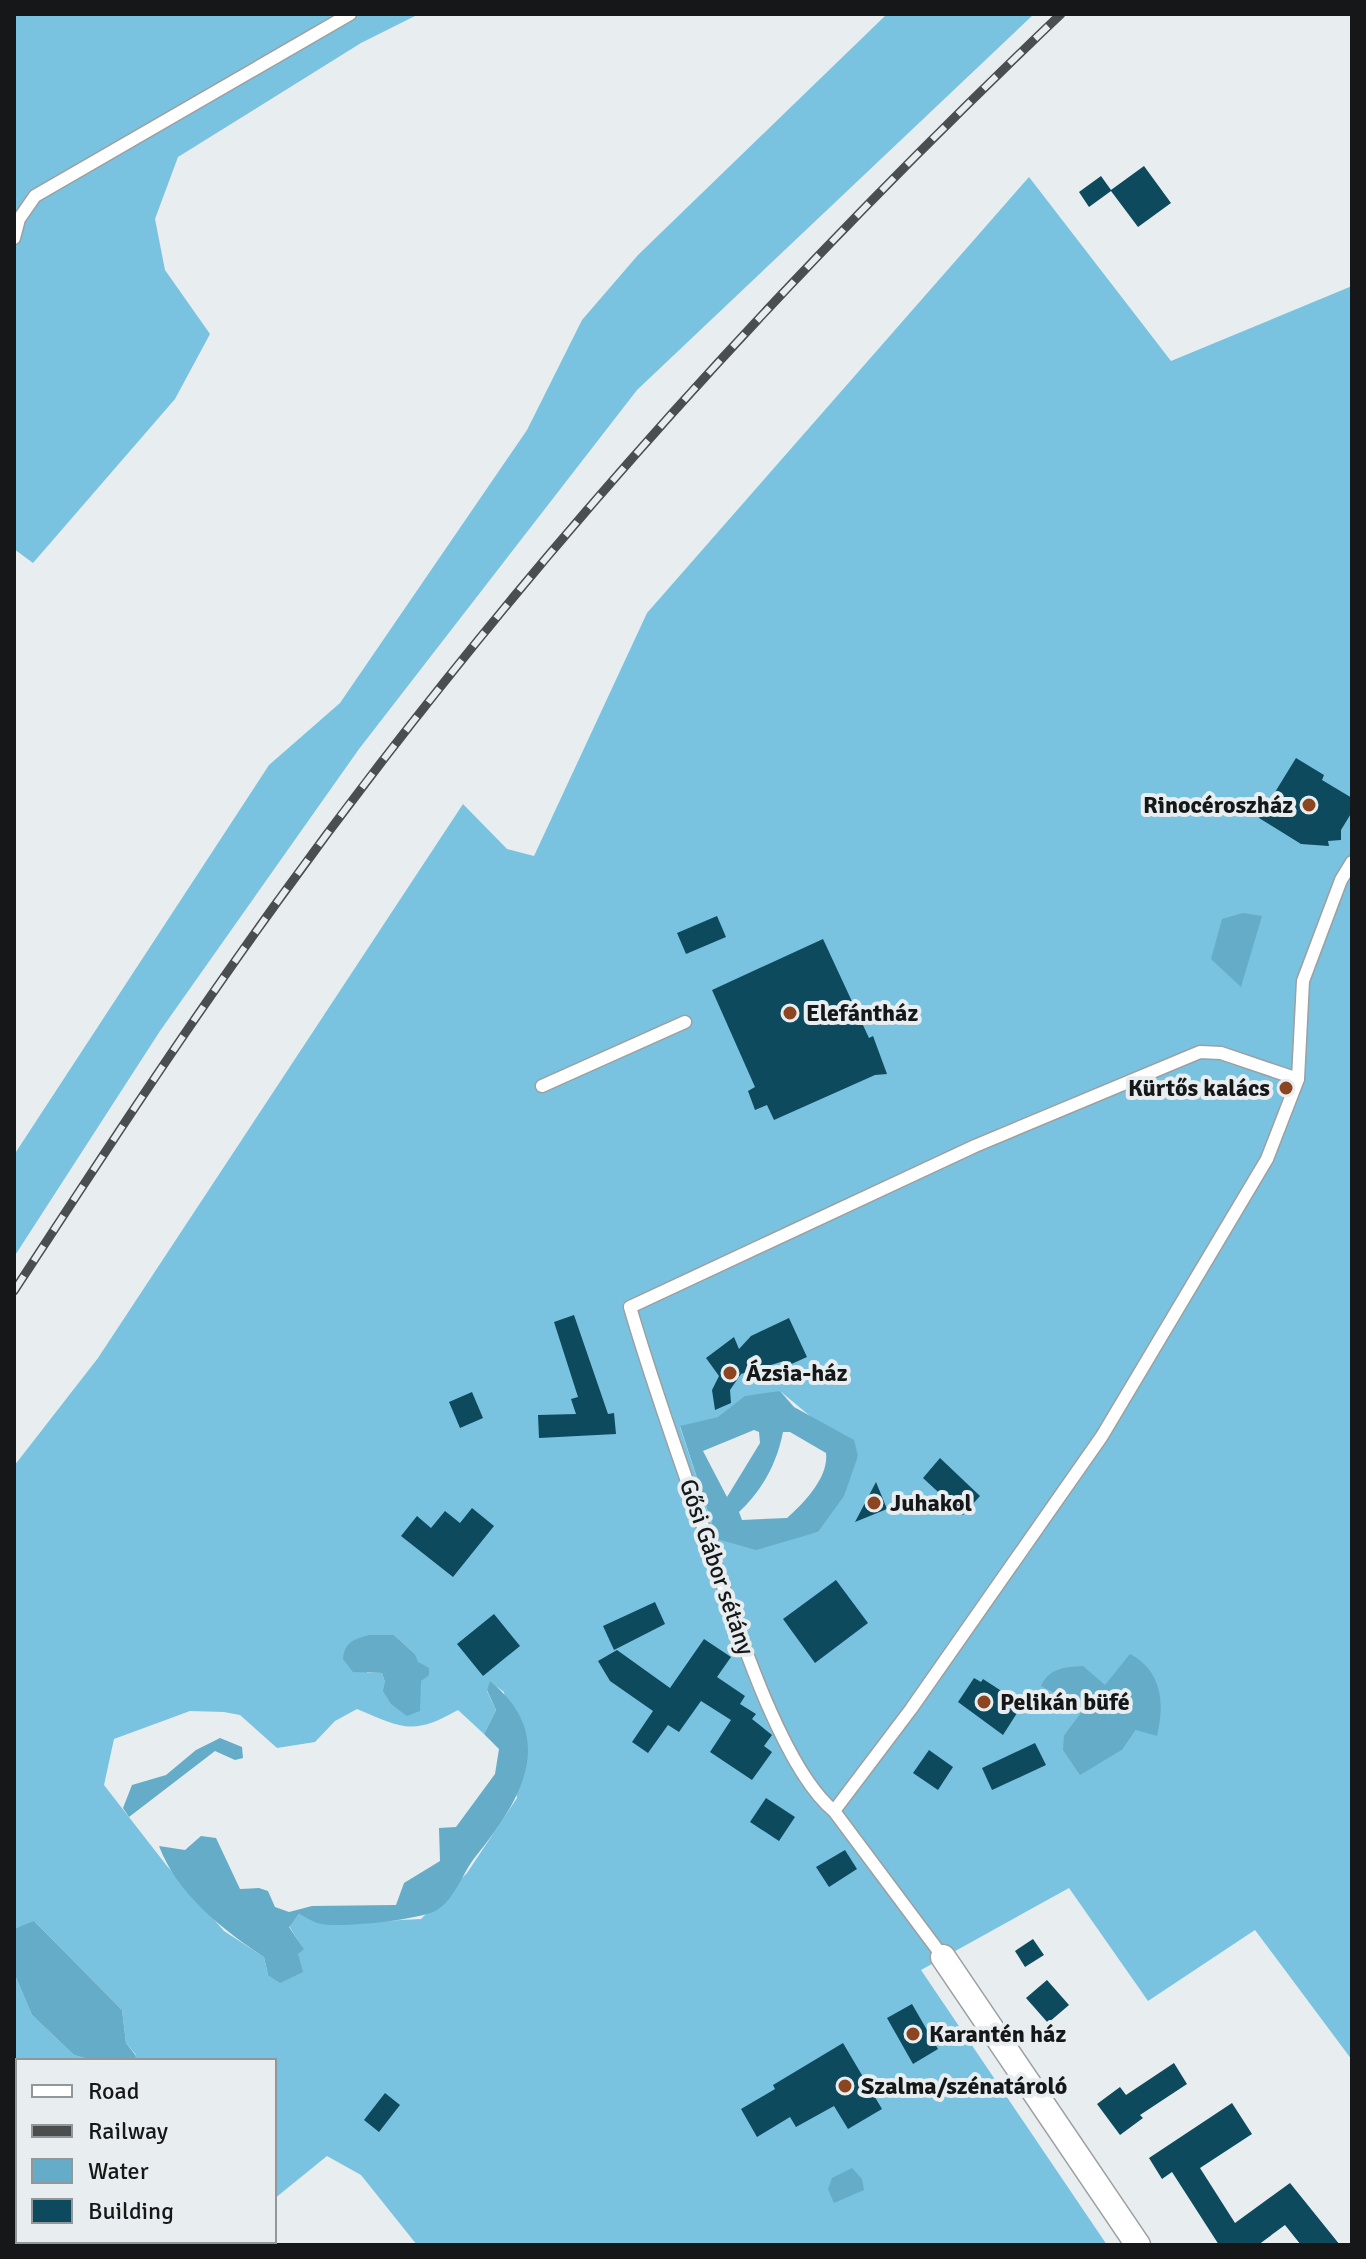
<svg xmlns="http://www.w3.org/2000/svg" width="1366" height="2259" viewBox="0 0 1366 2259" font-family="Signika,sans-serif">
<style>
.forest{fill:#7ac3e0;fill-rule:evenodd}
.water{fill:#64acc8;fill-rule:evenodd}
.building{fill:#0d4a5d}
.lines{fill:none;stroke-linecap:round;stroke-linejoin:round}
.service-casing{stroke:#9ba0a2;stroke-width:15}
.minor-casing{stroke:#9ba0a2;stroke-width:27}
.service{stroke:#fff;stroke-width:12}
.minor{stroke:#fff;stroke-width:24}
.rail-casing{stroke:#4b4e4f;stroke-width:9}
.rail{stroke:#e8edef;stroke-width:6;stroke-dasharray:18;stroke-linecap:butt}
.poi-dot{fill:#8c4521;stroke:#e8edef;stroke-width:3}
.labels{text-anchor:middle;stroke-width:8;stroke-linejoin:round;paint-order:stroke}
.poi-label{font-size:24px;font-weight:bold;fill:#151718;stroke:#e8edef;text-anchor:start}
.street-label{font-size:24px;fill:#151718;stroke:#e8edef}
</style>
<rect width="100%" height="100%" fill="#e8edef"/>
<!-- forest -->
<g class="forest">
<path d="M 14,14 L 419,14 L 361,43 L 178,157 L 155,219 L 165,270 L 210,334 L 175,399 L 33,563 L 14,549 Z"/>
<path d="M 887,14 L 1034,14 L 637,390 L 359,749 L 160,1031 L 14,1257 L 14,1155 L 269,765 L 340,703 L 527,430 L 582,320 L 638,255 Z"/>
<path d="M 1029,177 L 1171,361 L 1352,286 L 1352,2060 L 1255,1930 L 1148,2001 L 1069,1888 L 921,1970 L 1107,2245 L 417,2245 L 361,2175 L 327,2156 L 274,2199 L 274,2061 L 133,2061 L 136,2055 L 126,2043 L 122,2010 L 35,1922 L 16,1928 L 14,1942 L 14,1466 L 98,1358 L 463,804 L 507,849 L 534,856 L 647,613 ZM 780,1391 L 858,1456 L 818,1532 L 789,1539 L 717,1539 L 680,1427 L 719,1417 ZM 368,1635 L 394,1635 L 415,1654 L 420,1692 L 385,1682 L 382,1673 L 367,1673 L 359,1640 ZM 490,1682 L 504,1692 L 517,1798 L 467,1873 L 421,1919 L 323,1924 L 299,1914 L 289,1926 L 303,1948 L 268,1975 L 264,1957 L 224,1931 L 167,1866 L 104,1785 L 114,1739 L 190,1711 L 224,1712 L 240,1715 L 277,1748 L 315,1742 L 335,1721 L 357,1709 C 403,1728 412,1736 458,1710 L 484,1734 L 496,1710 L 487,1691 ZM 1105,1685 L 1136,1730 L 1123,1749 L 1064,1735 L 1085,1709 L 1064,1701 Z"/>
<path d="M 14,1973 L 32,2015 L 74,2055 L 95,2061 L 18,2061 L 18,2241 L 222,2241 L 217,2245 L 14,2245 Z"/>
</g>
<!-- water -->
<g class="water">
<path d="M 1243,913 L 1262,916 L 1241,987 L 1211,959 L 1222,919 Z"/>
<path d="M 780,1391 L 794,1407 L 854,1440 L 858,1456 L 844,1496 L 818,1532 L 756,1550 L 717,1539 L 680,1426 L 718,1417 L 745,1396 ZM 754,1430 L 759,1432 L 760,1443 L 727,1497 L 703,1451 ZM 783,1432 L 790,1432 L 826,1453 C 829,1477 804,1503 787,1518 L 742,1520 L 739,1512 C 762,1491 777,1463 783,1432 Z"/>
<path d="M 368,1635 L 394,1635 L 415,1654 L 418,1662 L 429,1668 L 429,1675 L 421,1681 L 420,1711 L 407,1716 L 391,1704 L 383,1691 L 385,1682 L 382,1673 L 353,1672 L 343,1659 C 345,1641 354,1640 368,1635 Z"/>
<path d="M 1130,1654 C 1162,1671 1165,1703 1157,1736 L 1136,1730 L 1123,1749 L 1080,1775 L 1063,1750 L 1064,1735 L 1084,1709 L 1041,1686 C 1049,1668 1065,1667 1083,1666 L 1105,1685 Z"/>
<path d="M 490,1681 C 560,1738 520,1801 476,1856 C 462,1873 456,1898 437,1910 C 421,1920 341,1928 322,1924 C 314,1923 306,1917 299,1914 L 289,1927 L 304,1949 L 298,1954 L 303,1972 L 280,1983 L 268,1975 L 264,1957 C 223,1930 177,1894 159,1846 L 185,1850 L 201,1836 L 216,1838 L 240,1889 L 259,1888 L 268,1891 L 275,1907 L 289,1912 L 312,1906 L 396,1905 L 404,1883 L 440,1861 L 439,1828 L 456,1827 L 495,1774 L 499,1749 L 484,1734 L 496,1710 L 487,1690 Z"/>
<path d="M 220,1738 L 242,1747 L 243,1758 L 235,1760 L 215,1751 L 129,1817 L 123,1808 L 132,1785 L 166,1775 L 196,1750 Z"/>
<path d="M 34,1921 L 122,2010 L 126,2043 L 136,2056 L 133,2061 L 95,2061 L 74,2055 L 32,2015 L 14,1973 L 16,1928 Z"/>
<path d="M 852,2168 L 862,2179 L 864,2190 L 834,2203 L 828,2189 L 832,2178 Z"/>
</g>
<!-- building -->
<g class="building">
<path d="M 1144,166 L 1171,203 L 1138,227 L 1111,191 L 1089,207 L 1079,192 L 1101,176 L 1111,190 Z"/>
<path d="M 1296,758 L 1324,775 L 1322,780 L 1352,798 L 1352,812 L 1341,830 L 1341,840 L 1328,841 L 1329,846 L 1301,844 L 1259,818 Z"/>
<path d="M 717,916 L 726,937 L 686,954 L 677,933 Z"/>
<path d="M 823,939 L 869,1038 L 873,1036 L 887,1074 L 875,1075 L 774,1120 L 767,1105 L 755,1110 L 748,1091 L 755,1087 L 712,990 Z"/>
<path d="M 574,1315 L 608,1414 L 614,1413 L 616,1434 L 539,1438 L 538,1415 L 576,1414 L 571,1399 L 578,1397 L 554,1322 Z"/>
<path d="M 789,1318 L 807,1357 L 787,1366 L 784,1361 L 741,1374 L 730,1390 L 731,1403 L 715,1410 L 712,1390 L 719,1376 L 706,1358 L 734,1337 L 739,1349 L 751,1336 Z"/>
<path d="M 472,1392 L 483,1418 L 460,1428 L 449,1402 Z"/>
<path d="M 940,1458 L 980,1496 L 963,1515 L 923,1478 Z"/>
<path d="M 876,1482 L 887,1509 L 855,1522 Z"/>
<path d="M 472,1508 L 494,1526 L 453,1577 L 401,1536 L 417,1516 L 431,1528 L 445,1511 L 460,1523 Z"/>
<path d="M 836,1580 L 868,1623 L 815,1663 L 783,1619 Z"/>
<path d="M 655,1602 L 665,1624 L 614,1650 L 603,1626 Z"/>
<path d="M 494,1614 L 520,1646 L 483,1676 L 457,1644 Z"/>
<path d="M 704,1639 L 731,1657 L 717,1677 L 745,1696 L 740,1704 L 756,1714 L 752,1719 L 772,1735 L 764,1746 L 772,1752 L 752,1780 L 710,1752 L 731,1720 L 701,1701 L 679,1732 L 668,1725 L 648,1753 L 632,1742 L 653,1711 L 610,1681 L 598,1661 L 617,1650 L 670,1688 Z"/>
<path d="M 974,1678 L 981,1682 L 983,1679 L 1003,1692 L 1001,1695 L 1019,1710 L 1003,1735 L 958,1702 Z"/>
<path d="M 1035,1743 L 1046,1765 L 992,1790 L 982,1768 Z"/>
<path d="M 929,1750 L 953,1767 L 938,1790 L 913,1773 Z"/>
<path d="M 766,1798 L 795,1817 L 779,1841 L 750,1822 Z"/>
<path d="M 845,1850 L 857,1869 L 829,1887 L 816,1867 Z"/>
<path d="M 1033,1939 L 1044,1955 L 1025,1967 L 1015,1951 Z"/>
<path d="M 1047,1980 L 1069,2005 L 1048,2023 L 1026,1998 Z"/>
<path d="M 912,2004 L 938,2049 L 913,2064 L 887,2018 Z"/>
<path d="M 843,2043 L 882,2109 L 848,2129 L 834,2106 L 796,2127 L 790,2117 L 757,2137 L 741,2109 L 775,2089 L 773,2085 Z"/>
<path d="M 1174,2063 L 1187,2084 L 1140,2115 L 1143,2118 L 1120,2135 L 1097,2104 L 1120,2087 L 1126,2095 Z"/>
<path d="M 385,2093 L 400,2105 L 379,2132 L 364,2120 Z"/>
<path d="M 1232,2103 L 1252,2134 L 1200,2168 L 1235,2223 L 1290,2183 L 1340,2245 L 1301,2245 L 1285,2225 L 1258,2245 L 1219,2245 L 1172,2172 L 1162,2179 L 1149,2158 Z"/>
</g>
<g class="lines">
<!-- service casing -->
<g class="service-casing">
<g id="service">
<path d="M 14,238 L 19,219 L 35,196 L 350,14"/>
<path d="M 542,1086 L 685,1022"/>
<path d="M 834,1811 L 911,1709 L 1102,1436 L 1267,1159 L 1298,1079 L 1303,981 L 1341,880 L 1352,862"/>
<path d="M 943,1957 L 834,1811 C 777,1765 726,1593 701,1521 C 676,1450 651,1379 630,1307 L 975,1146 L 1200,1052 L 1221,1053 L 1298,1079"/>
</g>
</g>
<!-- minor casing -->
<g class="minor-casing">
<path id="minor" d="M 943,1957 L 1138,2245"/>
</g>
<!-- service -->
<use href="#service" class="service"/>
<!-- minor -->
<use href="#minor" class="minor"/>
<!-- rail casing -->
<g class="rail-casing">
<path id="rail" d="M 14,1291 C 99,1161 184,1031 275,905 C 506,584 775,286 1061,14"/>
</g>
<!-- rail -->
<use href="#rail" class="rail"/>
</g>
<!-- markers -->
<g class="poi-dot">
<circle cx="1309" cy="805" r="8"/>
<circle cx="790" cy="1013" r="8"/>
<circle cx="1286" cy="1088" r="8"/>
<circle cx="730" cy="1373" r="8"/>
<circle cx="874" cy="1503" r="8"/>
<circle cx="984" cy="1702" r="8"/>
<circle cx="913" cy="2034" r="8"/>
<circle cx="845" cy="2086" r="8"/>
</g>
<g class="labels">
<!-- poi labels -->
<g class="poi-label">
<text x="1293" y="813" text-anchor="end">Rinocéroszház</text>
<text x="806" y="1021">Elefántház</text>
<text x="1270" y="1096" text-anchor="end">Kürtős kalács</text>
<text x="746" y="1381">Ázsia-ház</text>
<text x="890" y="1511">Juhakol</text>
<text x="1000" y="1710">Pelikán büfé</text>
<text x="929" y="2042">Karantén ház</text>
<text x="861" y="2094">Szalma/szénatároló</text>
</g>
<!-- street labels -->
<g class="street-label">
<text transform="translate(717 1567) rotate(71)" y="8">Gősi Gábor sétány</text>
</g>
</g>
<!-- border -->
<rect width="1366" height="2259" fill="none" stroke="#151718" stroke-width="32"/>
<!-- legend -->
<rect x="16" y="2059" width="260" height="184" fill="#e8edef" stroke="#949799" stroke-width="2"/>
<rect x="32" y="2085" width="40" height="12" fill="#ffffff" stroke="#949799" stroke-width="2"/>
<text x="88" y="2099" font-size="24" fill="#151718">Road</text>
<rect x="32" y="2125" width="40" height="12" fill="#4b4e4f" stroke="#949799" stroke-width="2"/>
<text x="88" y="2139" font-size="24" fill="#151718">Railway</text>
<rect x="32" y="2159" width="40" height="24" fill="#64acc8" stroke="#949799" stroke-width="2"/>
<text x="88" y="2179" font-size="24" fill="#151718">Water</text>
<rect x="32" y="2199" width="40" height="24" fill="#0d4a5d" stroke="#949799" stroke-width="2"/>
<text x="88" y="2219" font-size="24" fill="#151718">Building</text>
</svg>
